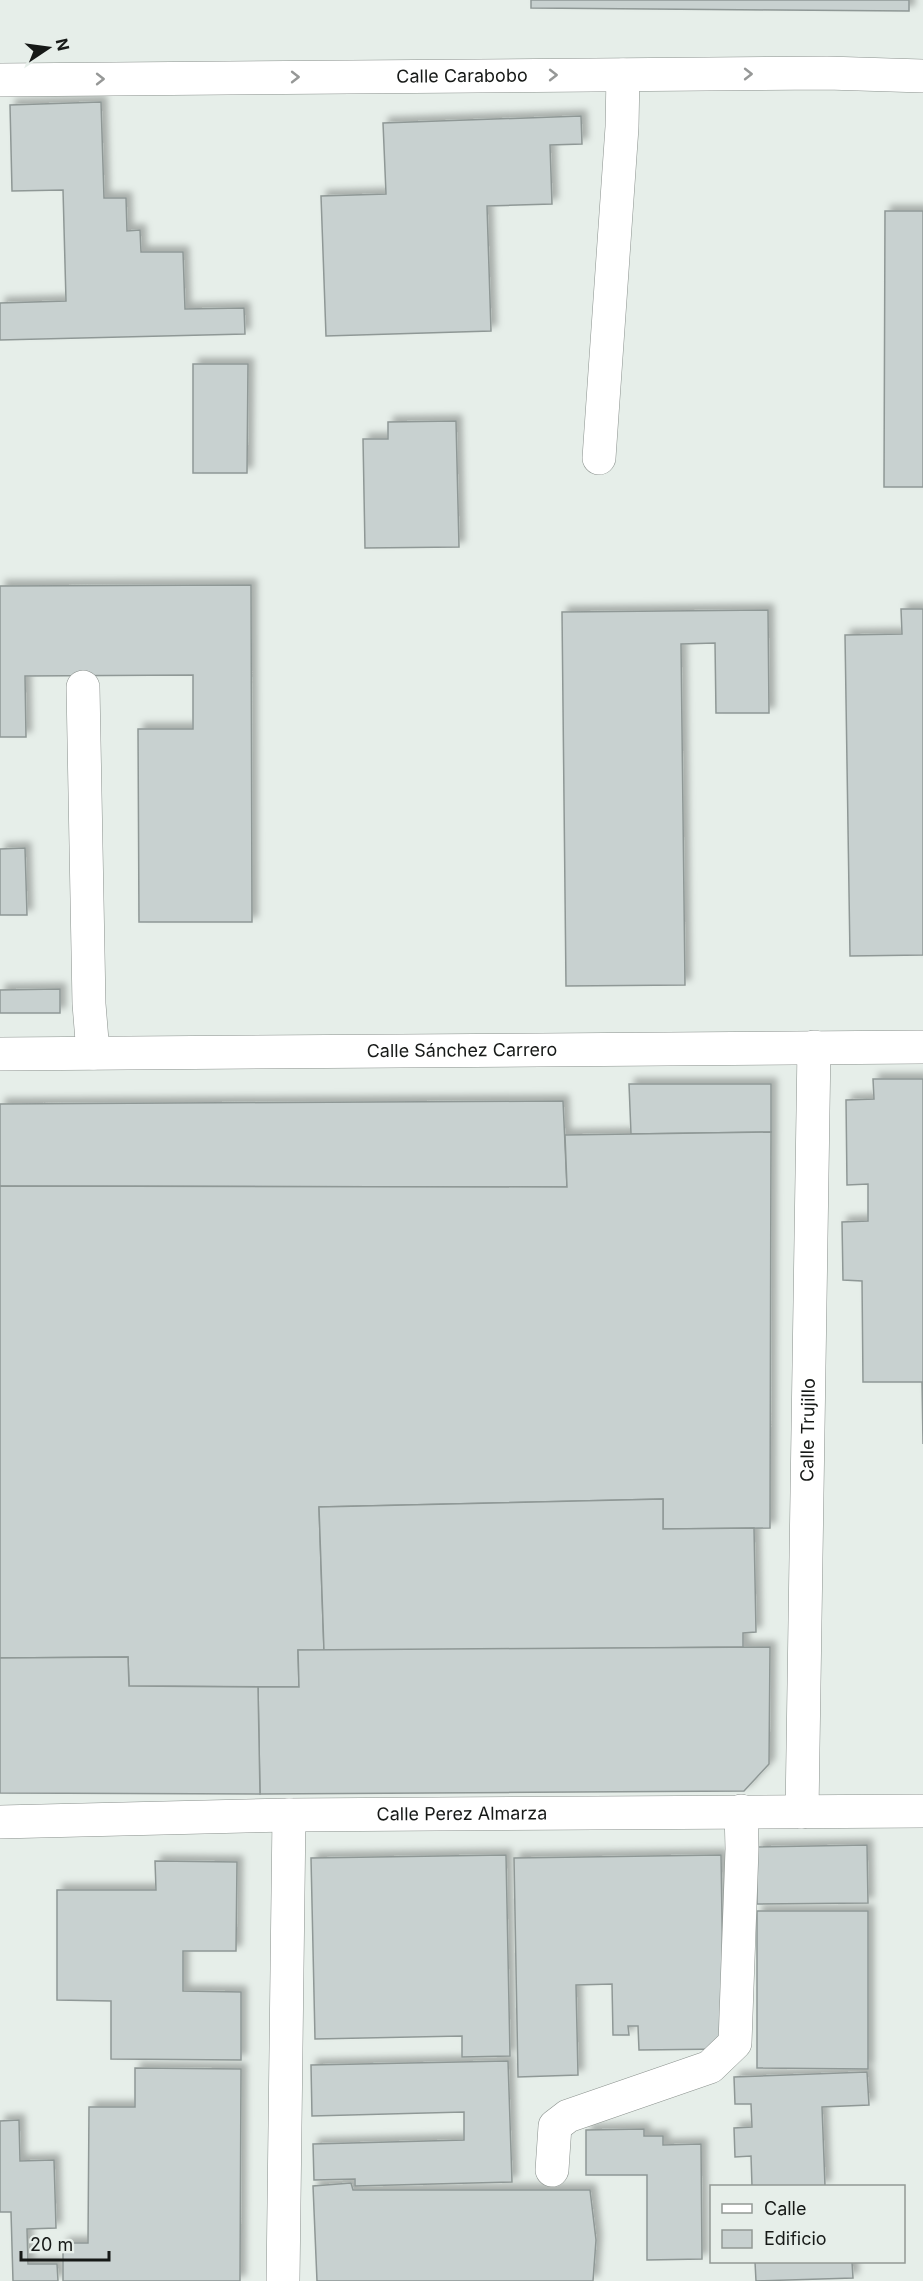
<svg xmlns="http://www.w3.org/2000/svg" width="923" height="2281" viewBox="0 0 923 2281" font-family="Inter,sans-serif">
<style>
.building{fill:#c8d1d0;stroke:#8f9896;stroke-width:1.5;filter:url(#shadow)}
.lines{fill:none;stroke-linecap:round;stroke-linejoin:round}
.minor-casing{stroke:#8a918d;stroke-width:34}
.minor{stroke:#fff;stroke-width:33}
.oneway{stroke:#969897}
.labels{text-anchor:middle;stroke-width:5;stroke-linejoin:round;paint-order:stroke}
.street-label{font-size:18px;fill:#161917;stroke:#e6eee9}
</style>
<defs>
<filter id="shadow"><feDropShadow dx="5.5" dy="-5.5" stdDeviation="3" flood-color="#0004"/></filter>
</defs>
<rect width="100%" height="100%" fill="#e6eee9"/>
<!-- building -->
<g class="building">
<path d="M 531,0 L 909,0 L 909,11 L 531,8 Z"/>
<path d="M 101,102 L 104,198 L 126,198 L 127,231 L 140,230 L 141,252 L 183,252 L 185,309 L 244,308 L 245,334 L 0,340 L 0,303 L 66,301 L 63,190 L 12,191 L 10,105 Z"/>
<path d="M 581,116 L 582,144 L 550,145 L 552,204 L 487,206 L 491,331 L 326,336 L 321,196 L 386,194 L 383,123 Z"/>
<path d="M 885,211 L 923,211 L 923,487 L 884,487 Z"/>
<path d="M 193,364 L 248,364 L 247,473 L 193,473 Z"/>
<path d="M 456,421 L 459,547 L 365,548 L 363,439 L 388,439 L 388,422 Z"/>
<path d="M 251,585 L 252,922 L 139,922 L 138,729 L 193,729 L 193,675 L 25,676 L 26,737 L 0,737 L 0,586 Z"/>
<path d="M 901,609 L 923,609 L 923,955 L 850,956 L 845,635 L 902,634 Z"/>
<path d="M 768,610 L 769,713 L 716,713 L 715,643 L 681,644 L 685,985 L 566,986 L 562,612 Z"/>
<path d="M 25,848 L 27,915 L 0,915 L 0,849 Z"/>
<path d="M 60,989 L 60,1013 L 0,1013 L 0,990 Z"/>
<path d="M 873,1079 L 923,1079 L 923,1444 L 922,1382 L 863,1382 L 862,1281 L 843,1280 L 842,1222 L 868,1221 L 868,1184 L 847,1185 L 846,1100 L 874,1099 Z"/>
<path d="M 629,1084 L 771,1084 L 771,1132 L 631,1134 Z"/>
<path d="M 563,1101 L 567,1187 L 0,1186 L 0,1104 Z"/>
<path d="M 771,1132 L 770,1528 L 663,1529 L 663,1499 L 319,1507 L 324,1651 L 298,1650 L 299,1687 L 129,1686 L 128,1657 L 0,1658 L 0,1186 L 567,1187 L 565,1135 Z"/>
<path d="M 663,1499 L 663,1529 L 754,1528 L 756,1632 L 743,1633 L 743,1647 L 324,1651 L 319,1507 Z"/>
<path d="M 770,1647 L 769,1764 L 744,1791 L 260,1794 L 258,1687 L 299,1687 L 298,1650 Z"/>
<path d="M 128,1657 L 129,1686 L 258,1687 L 260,1794 L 0,1793 L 0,1658 Z"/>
<path d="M 867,1845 L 868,1903 L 757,1904 L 756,1847 Z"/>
<path d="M 506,1855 L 510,2056 L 462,2057 L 462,2036 L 315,2039 L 311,1858 Z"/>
<path d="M 721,1855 L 724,2049 L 639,2050 L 638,2026 L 628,2026 L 629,2035 L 613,2035 L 612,1984 L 576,1985 L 578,2075 L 518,2077 L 514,1858 Z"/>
<path d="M 155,1861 L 237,1862 L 236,1951 L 183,1951 L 183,1991 L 241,1992 L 241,2060 L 111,2059 L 111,2001 L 57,2000 L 57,1890 L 156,1890 Z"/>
<path d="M 757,1911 L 868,1911 L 868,2069 L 757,2068 Z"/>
<path d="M 508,2061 L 512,2182 L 355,2186 L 355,2179 L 314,2180 L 313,2144 L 464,2140 L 464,2112 L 312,2116 L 311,2065 Z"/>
<path d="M 135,2068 L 241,2069 L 240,2281 L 63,2281 L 63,2243 L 88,2243 L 89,2107 L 135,2107 Z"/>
<path d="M 867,2072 L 869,2105 L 822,2107 L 825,2186 L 752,2186 L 751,2156 L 735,2157 L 734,2128 L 752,2127 L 751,2104 L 735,2104 L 734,2077 Z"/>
<path d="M 19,2120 L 20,2161 L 54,2160 L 56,2228 L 27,2229 L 28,2264 L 57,2264 L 58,2281 L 13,2281 L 11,2212 L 0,2212 L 0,2121 Z"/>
<path d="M 644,2129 L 644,2136 L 663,2136 L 663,2145 L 701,2144 L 702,2259 L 647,2260 L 647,2175 L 586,2175 L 586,2130 Z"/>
<path d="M 351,2183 L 353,2190 L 590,2190 L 596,2240 L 593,2281 L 317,2281 L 313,2186 Z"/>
<path d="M 755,2262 L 852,2262 L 853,2278 L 756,2281 Z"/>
</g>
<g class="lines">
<!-- minor casing -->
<g class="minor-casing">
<g id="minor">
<path id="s1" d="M 0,80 L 827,73 L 923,76"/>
<path d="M 599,458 L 622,127 L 623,75"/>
<path d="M 83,687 L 89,1004 L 93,1053"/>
<path id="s2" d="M 0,1054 L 923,1047"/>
<path id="s3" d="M 802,1812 L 814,1047"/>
<path id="s4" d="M 0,1822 L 289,1815 L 923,1811"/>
<path d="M 552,2170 L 555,2126 L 568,2116 L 710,2067 L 735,2043 L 742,1849 L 741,1811"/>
<path d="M 283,2281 L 289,1815"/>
</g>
</g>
<!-- minor -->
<use href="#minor" class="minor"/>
</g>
<!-- one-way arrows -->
<defs><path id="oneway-chevron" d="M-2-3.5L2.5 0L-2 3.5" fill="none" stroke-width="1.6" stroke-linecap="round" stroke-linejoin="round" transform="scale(1.5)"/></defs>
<g class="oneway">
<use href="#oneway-chevron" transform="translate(748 74)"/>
<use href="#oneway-chevron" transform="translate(553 75)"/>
<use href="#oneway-chevron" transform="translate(295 77)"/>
<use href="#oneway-chevron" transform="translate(100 79)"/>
</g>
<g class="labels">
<!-- street labels -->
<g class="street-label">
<text dy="6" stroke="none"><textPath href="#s1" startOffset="462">Calle Carabobo</textPath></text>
<text dy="6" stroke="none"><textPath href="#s2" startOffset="462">Calle Sánchez Carrero</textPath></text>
<text dy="6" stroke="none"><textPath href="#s3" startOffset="382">Calle Trujillo</textPath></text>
<text dy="6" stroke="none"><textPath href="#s4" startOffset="462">Calle Perez Almarza</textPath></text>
</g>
</g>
<!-- legend -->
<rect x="710" y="2185" width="195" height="78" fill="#e6eee9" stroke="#939995" stroke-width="1.5"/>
<rect x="722" y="2204" width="30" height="9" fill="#ffffff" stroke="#939995" stroke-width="1.5"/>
<text x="764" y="2215" font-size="18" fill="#161917">Calle</text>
<rect x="722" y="2230" width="30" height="18" fill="#c8d1d0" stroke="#939995" stroke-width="1.5"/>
<text x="764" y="2245" font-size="18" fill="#161917">Edificio</text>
<!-- north arrow -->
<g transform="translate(48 48) rotate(77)" stroke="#e6eee9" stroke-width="4.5" paint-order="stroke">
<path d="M0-4.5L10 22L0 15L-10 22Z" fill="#161917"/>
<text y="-9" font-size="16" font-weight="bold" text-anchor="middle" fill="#161917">N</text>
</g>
<!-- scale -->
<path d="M21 2251v9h88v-9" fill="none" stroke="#161917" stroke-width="3"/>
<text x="30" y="2251" font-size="18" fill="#161917" stroke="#e6eee9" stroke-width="4.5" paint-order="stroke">20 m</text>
</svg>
